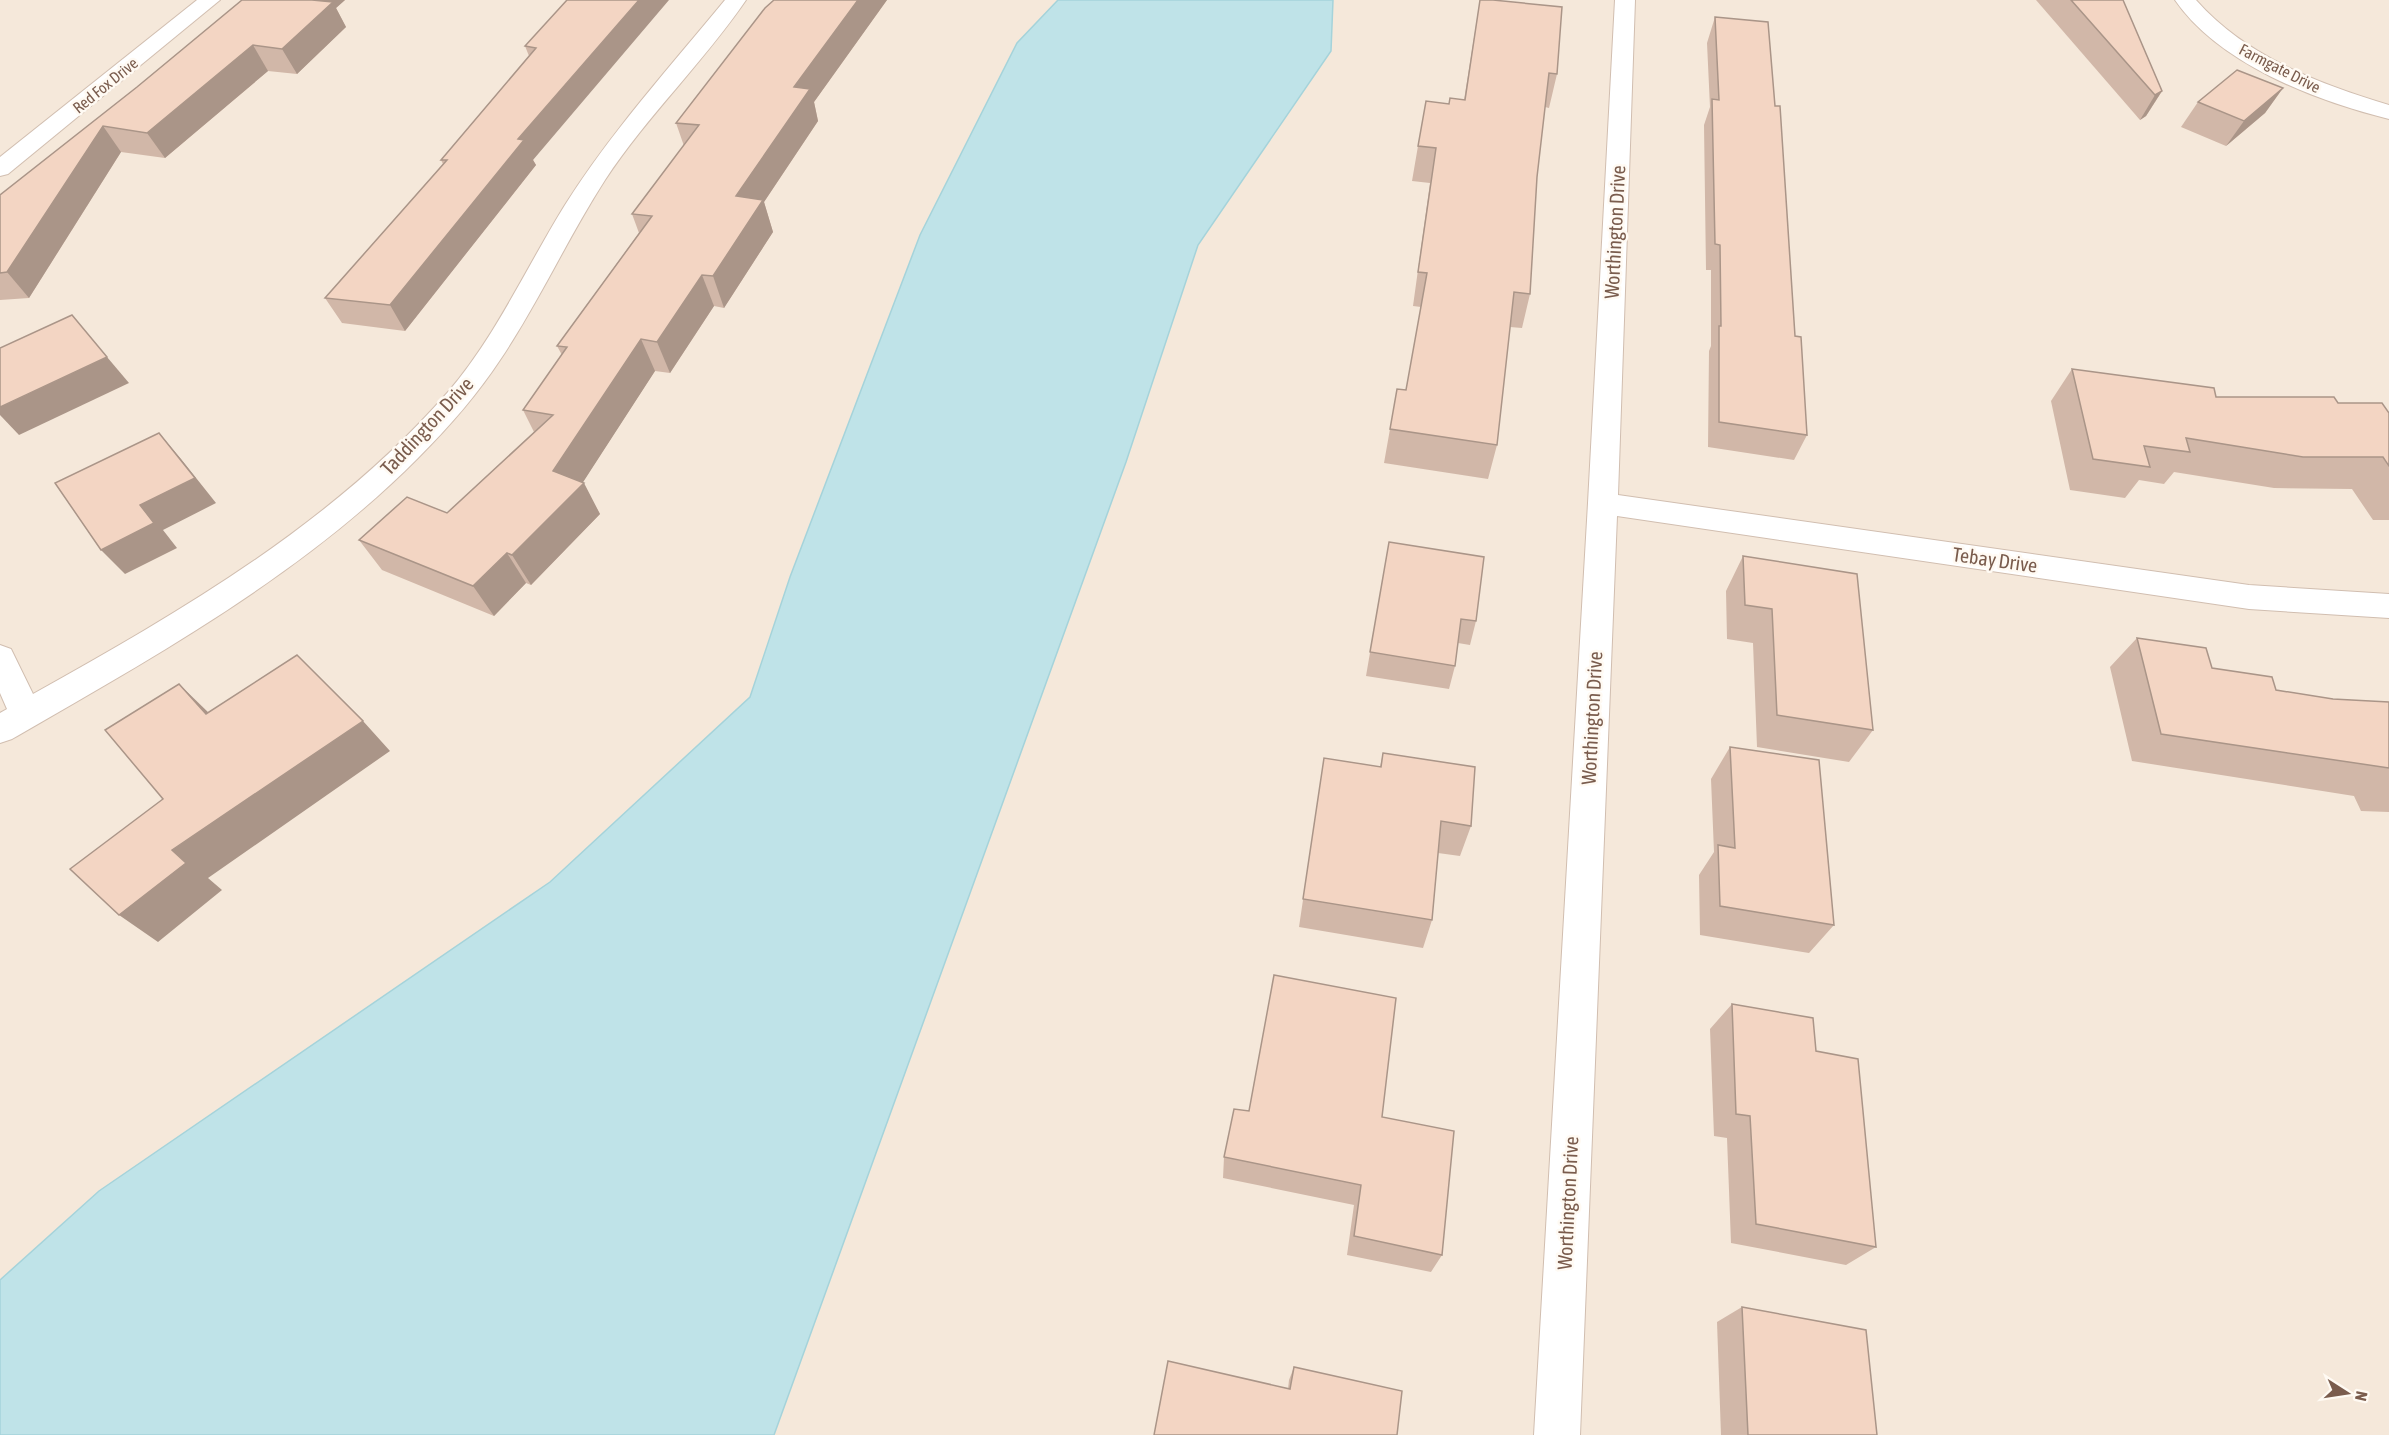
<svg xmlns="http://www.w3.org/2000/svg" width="2389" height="1435" viewBox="0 0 2389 1435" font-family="'Asap Condensed',sans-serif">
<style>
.residential{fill:#f5e8da}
.water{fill:#bfe3e8;stroke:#a5d3da;stroke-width:1.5}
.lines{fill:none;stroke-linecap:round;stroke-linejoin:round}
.minor-casing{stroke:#d1beb0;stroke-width:2}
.minor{fill:#fff;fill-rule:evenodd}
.wall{fill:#d1b7a8}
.shaded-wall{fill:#aa9588}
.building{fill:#f3d5c3;stroke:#aa9588;stroke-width:1.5}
.labels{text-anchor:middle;stroke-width:5;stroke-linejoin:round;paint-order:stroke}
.far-street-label{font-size:16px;fill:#7a5c4d;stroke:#fffaf3}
.street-label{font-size:20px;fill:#7a5c4d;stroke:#fffaf3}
</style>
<rect width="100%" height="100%" fill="#fdf6ec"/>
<!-- residential -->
<rect class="residential" x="0" y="0" width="2389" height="1435"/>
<!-- water -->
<path class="water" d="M 1058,0 L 1333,0 L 1331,51 L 1198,245 L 1126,462 L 774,1435 L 0,1435 L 0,1280 L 99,1191 L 550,882 L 750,697 L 790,577 L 920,235 L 1017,43 Z"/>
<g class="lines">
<!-- minor casing -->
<g class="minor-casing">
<g id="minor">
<path d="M 197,0 L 220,0 L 8,174 L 0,176 L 0,157 Z"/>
<path d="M 725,0 L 746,0 C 703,63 647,116 605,180 C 567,239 539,302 500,360 C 477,395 448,428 418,458 C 302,575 154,657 12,739 L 0,743 L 0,713 L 7,709 L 0,693 L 0,645 L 11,649 L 33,694 C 182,611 335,522 448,392 C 496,336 526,268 565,205 C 611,132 670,67 725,0 Z"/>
<path d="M 1615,0 L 1635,0 L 1618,495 L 2249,585 L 2389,594 L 2389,618 L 2249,609 L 1617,516 L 1580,1435 L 1534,1435 L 1588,503 Z"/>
<path d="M 2175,0 L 2196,0 C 2245,56 2319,84 2389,105 L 2389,119 C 2316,101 2219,64 2175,0 Z"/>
</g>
</g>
<!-- minor -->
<use href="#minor" class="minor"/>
</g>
<!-- wall -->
<g class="wall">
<path d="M 242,0 L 345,0 L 336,8 L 346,27 L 297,74 L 268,71 L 165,158 L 121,152 L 29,298 L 0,300 L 0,195 L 137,87 Z"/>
<path d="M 568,0 L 533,160 L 536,165 L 405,331 L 342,323 L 325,298 L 443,164 L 441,160 L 529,56 L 525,46 Z"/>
<path d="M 774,0 L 887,0 L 814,102 L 818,121 L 764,202 L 773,232 L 724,308 L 714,306 L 670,373 L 655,371 L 582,483 L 600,514 L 531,585 L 526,583 L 494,616 L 382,570 L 359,540 L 447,513 L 534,432 L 523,410 L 562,355 L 557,346 L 639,233 L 632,214 L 684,146 L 676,123 Z"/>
<path d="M 1480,0 L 1557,74 L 1549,108 L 1545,107 L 1537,177 L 1530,294 L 1522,328 L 1510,327 L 1497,445 L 1488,479 L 1384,463 L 1390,429 L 1406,390 L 1421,307 L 1413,306 L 1430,183 L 1412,181 L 1418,146 L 1449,104 L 1464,100 Z"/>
<path d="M 2036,0 L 2123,0 L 2162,91 L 2146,116 L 2140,120 Z"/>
<path d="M 1715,17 L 1795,336 L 1807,435 L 1794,460 L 1708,447 L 1709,351 L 1711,346 L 1711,270 L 1706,270 L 1704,125 L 1710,107 L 1707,43 Z"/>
<path d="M 2283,88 L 2265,113 L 2226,146 L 2181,127 L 2198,102 Z"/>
<path d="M 2072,369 L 2216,397 L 2338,403 L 2389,413 L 2389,520 L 2373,520 L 2352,489 L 2274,488 L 2174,472 L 2164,484 L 2139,480 L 2125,498 L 2070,490 L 2051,401 Z"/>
<path d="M 1389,542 L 1476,621 L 1470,645 L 1458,643 L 1455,666 L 1449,689 L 1366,676 Z"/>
<path d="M 1743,556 L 1873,730 L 1849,762 L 1757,747 L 1753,643 L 1727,639 L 1726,591 Z"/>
<path d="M 2137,638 L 2212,668 L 2276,690 L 2333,699 L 2389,702 L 2389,812 L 2361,811 L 2354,796 L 2132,761 L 2110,667 Z"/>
<path d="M 1730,747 L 1834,925 L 1809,953 L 1700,935 L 1699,875 L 1714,852 L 1711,779 Z"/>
<path d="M 1383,753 L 1471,826 L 1460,856 L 1438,853 L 1432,920 L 1423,948 L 1299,927 L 1324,758 L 1380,767 Z"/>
<path d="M 1732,1004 L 1816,1051 L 1876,1247 L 1846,1265 L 1731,1243 L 1727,1138 L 1714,1136 L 1710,1029 Z"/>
<path d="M 1249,1111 L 1382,1117 L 1442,1255 L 1431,1272 L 1347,1255 L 1354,1205 L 1223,1178 L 1224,1157 Z"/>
<path d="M 1742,1307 L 1877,1435 L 1721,1435 L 1717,1322 Z"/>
<path d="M 1294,1367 L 1397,1435 L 1288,1389 L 1289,1380 Z"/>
</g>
<!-- shaded-wall -->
<g class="shaded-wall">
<path d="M 305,0 L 345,0 L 336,8 L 346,27 L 297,74 L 282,49 Z"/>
<path d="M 639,0 L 669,0 L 533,160 L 536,165 L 405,331 L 390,305 L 518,139 Z"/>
<path d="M 858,0 L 887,0 L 814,102 L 818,121 L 764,202 L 773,232 L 724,308 L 713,276 L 736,196 L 794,87 Z"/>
<path d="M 253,45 L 268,71 L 165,158 L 147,133 Z"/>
<path d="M 2283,88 L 2265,113 L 2226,146 L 2244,121 Z"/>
<path d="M 2162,91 L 2146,116 L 2140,120 L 2155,95 Z"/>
<path d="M 103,126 L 121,152 L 29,298 L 7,272 Z"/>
<path d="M 702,275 L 714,306 L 670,373 L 657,342 Z"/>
<path d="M 641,339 L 655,371 L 578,490 L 584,483 L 600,514 L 531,585 L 512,555 L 553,471 Z"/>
<path d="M 107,357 L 129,383 L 19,435 L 0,415 L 0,407 Z"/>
<path d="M 159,433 L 181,459 L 216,503 L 163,530 L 177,548 L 125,574 L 101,550 L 140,505 Z"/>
<path d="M 507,553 L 526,583 L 494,616 L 473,586 Z"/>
<path d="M 179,684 L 211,715 L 206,714 Z"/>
<path d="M 363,721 L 390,751 L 208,878 L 222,890 L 158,942 L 119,915 L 172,850 Z"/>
</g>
<!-- building -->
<g class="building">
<path d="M 242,0 L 312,0 L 333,2 L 282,49 L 253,45 L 147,133 L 103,126 L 7,272 L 0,273 L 0,195 L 137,87 Z"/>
<path d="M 567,0 L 639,0 L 518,139 L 524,140 L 390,305 L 325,298 L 447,160 L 441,160 L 536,48 L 525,46 Z"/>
<path d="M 774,0 L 858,0 L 794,87 L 810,89 L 736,196 L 763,200 L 713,276 L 702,275 L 657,342 L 641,339 L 553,471 L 584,483 L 512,555 L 507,553 L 473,586 L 359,540 L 407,497 L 447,513 L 553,415 L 523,410 L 567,347 L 557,346 L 652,216 L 632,214 L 699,125 L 676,123 L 765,8 Z"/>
<path d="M 1480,0 L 1493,0 L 1562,7 L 1557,74 L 1549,73 L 1537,177 L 1530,294 L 1514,292 L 1497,445 L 1390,429 L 1397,389 L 1406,390 L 1427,273 L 1418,272 L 1436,148 L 1418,146 L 1426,101 L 1449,104 L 1450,98 L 1465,100 Z"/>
<path d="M 2071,0 L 2123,0 L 2162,91 L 2155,95 Z"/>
<path d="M 1715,17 L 1768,22 L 1775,106 L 1780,106 L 1795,336 L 1801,337 L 1807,435 L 1719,422 L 1719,326 L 1721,326 L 1720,245 L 1715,244 L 1712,99 L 1719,100 Z"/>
<path d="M 2237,70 L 2283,88 L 2244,121 L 2198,102 Z"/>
<path d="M 72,315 L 107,357 L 0,407 L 0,348 Z"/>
<path d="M 2072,369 L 2214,388 L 2216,397 L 2334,397 L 2338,403 L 2382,403 L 2389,413 L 2389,466 L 2383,457 L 2303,457 L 2186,438 L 2190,452 L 2144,446 L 2150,467 L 2093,459 Z"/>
<path d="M 159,433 L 195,478 L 140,505 L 154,523 L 101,550 L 55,483 Z"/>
<path d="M 1389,542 L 1484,557 L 1476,621 L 1461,619 L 1455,666 L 1370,652 Z"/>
<path d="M 1743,556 L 1857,574 L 1873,730 L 1777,715 L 1772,609 L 1745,605 Z"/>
<path d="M 2137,638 L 2206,648 L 2212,668 L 2272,677 L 2276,690 L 2333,699 L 2389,702 L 2389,768 L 2161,734 Z"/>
<path d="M 297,655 L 363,721 L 172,850 L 186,863 L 119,915 L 70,869 L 163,799 L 105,730 L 179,684 L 206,714 Z"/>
<path d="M 1730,747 L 1819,760 L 1834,925 L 1720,906 L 1718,845 L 1735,848 Z"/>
<path d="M 1383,753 L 1475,767 L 1471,826 L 1441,821 L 1432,920 L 1303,899 L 1324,758 L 1381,767 Z"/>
<path d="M 1274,975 L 1396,998 L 1382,1117 L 1454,1131 L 1442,1255 L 1354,1236 L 1361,1185 L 1224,1157 L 1234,1109 L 1249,1111 Z"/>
<path d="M 1732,1004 L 1813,1018 L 1816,1051 L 1858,1059 L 1876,1247 L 1756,1224 L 1750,1116 L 1736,1114 Z"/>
<path d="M 1742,1307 L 1866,1330 L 1877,1435 L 1748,1435 Z"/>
<path d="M 1168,1361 L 1290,1389 L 1294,1367 L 1402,1391 L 1397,1435 L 1154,1435 Z"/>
</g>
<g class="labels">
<!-- far-street labels -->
<g class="far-street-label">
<text transform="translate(2280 68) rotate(27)" y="6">Farmgate Drive</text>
<text transform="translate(105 85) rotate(-39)" y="6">Red Fox Drive</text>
</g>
<!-- street labels -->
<g class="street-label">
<text transform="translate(1615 232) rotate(-87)" y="7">Worthington Drive</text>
<text transform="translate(427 426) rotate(-47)" y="7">Taddington Drive</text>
<text transform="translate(1995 560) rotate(8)" y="7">Tebay Drive</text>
<text transform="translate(1592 718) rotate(-87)" y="7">Worthington Drive</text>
<text transform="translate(1568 1203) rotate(-87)" y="7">Worthington Drive</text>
</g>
</g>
<!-- north arrow -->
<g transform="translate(2347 1393) rotate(102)" stroke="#fffaf3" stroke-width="4.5" paint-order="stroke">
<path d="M0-4.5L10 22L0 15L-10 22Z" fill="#7a5c4d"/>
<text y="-9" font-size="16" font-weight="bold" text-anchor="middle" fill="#7a5c4d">N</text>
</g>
</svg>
